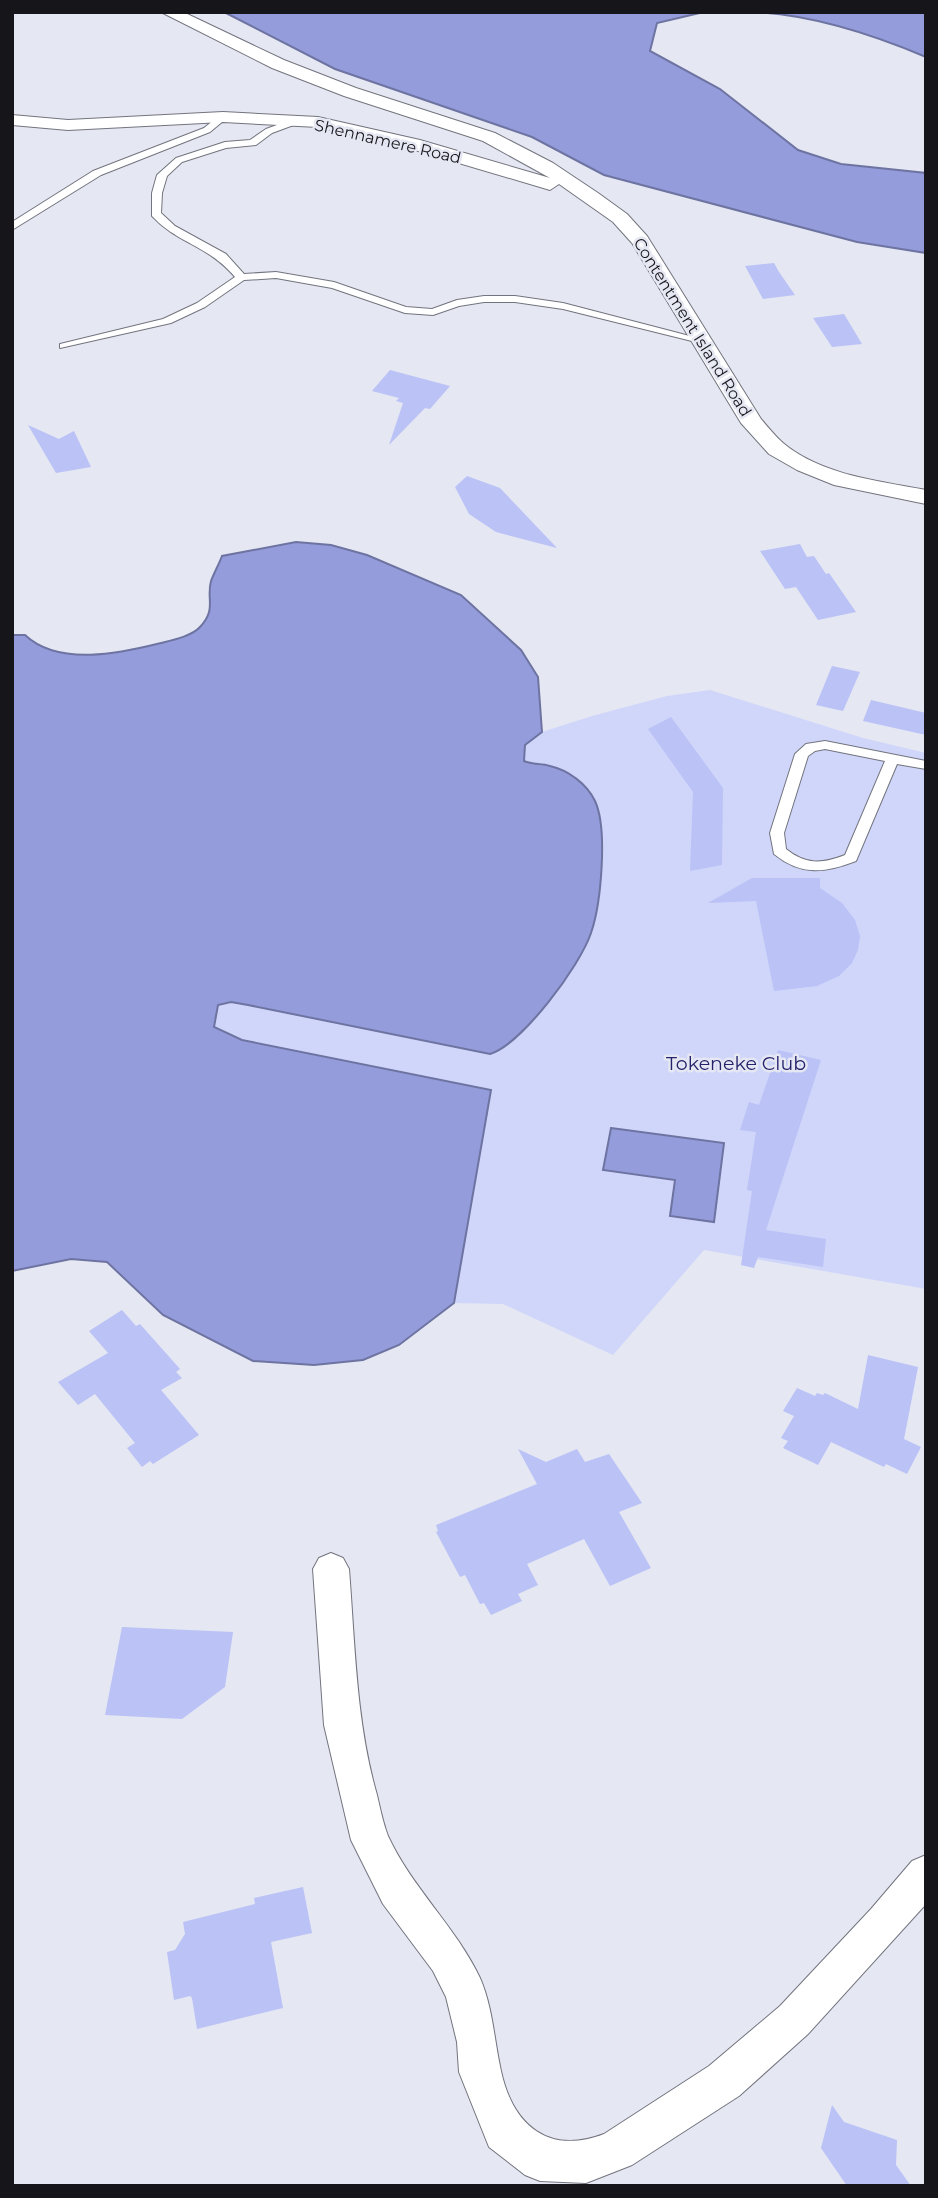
<svg xmlns="http://www.w3.org/2000/svg" width="938" height="2198" viewBox="0 0 938 2198" font-family="Montserrat,sans-serif">
<style>
.green{fill:#d0d6fa}
.water{fill:#949cdb;stroke:#6e74a1;stroke-width:2}
.building{fill:#bac2f6}
.lines{fill:none;stroke-linecap:round;stroke-linejoin:round}
.service-casing{stroke:#72747e;stroke-width:2}
.minor-casing{stroke:#72747e;stroke-width:2}
.service{fill:#fff;fill-rule:evenodd}
.minor{fill:#fff;fill-rule:evenodd}
.labels{text-anchor:middle;stroke-width:5;stroke-linejoin:round;paint-order:stroke}
.far-street-label{font-size:16px;fill:#16161a;stroke:#e5e7f3}
.park-label{font-size:19px;fill:#24226b;stroke:#e5e7f3}
</style>
<rect width="100%" height="100%" fill="#e5e7f3"/>
<!-- green -->
<path class="green" d="M 710,690 L 863,738 L 926,753 L 926,1289 L 704,1250 L 613,1355 L 503,1304 L 454,1303 L 491,1090 L 242,1040 L 214,1027 L 218,1005 L 231,1002 L 490,1054 C 530,1041 570,970 591,935 L 547,765 L 524,761 L 525,745 L 542,732 L 592,716 L 667,696 Z"/>
<!-- water -->
<g class="water">
<path d="M 224,12 L 704,12 L 657,23 L 650,51 L 720,89 L 798,150 L 841,164 L 926,173 L 926,253 L 857,242 L 604,175 L 532,137 L 335,69 Z"/>
<path d="M 752,12 L 926,12 L 926,57 C 874,35 809,14 752,12 Z"/>
<path d="M 296,542 L 331,545 L 367,555 L 461,595 L 521,650 L 538,677 L 542,732 L 525,745 L 524,761 C 533,765 541,763 550,766 C 568,770 587,784 595,801 C 608,829 601,904 591,933 C 580,966 522,1044 490,1054 L 248,1005 L 231,1002 L 218,1005 L 214,1027 L 242,1040 L 491,1090 L 454,1303 L 399,1345 L 363,1360 L 314,1365 L 253,1361 L 163,1315 L 107,1262 L 71,1259 L 12,1271 L 12,635 L 25,635 C 59,667 121,653 161,643 C 173,640 192,636 200,627 C 217,609 206,599 211,581 C 214,573 219,564 222,556 Z"/>
<path d="M 611,1128 L 724,1143 L 714,1222 L 670,1216 L 675,1180 L 603,1170 Z"/>
</g>
<!-- building -->
<g class="building">
<path d="M 774,263 L 779,272 L 795,295 L 763,299 L 745,266 Z"/>
<path d="M 844,314 L 862,344 L 832,347 L 813,318 Z"/>
<path d="M 390,370 L 450,386 L 430,409 L 425,408 L 389,445 L 403,403 L 396,401 L 399,398 L 372,391 Z"/>
<path d="M 28,425 L 59,439 L 74,431 L 91,467 L 56,473 Z"/>
<path d="M 467,476 L 500,488 L 557,548 L 496,532 L 469,514 L 455,487 Z"/>
<path d="M 800,544 L 807,557 L 814,556 L 826,574 L 829,573 L 856,612 L 818,620 L 796,587 L 785,589 L 760,551 Z"/>
<path d="M 832,666 L 860,672 L 843,711 L 816,705 Z"/>
<path d="M 871,700 L 926,713 L 926,735 L 863,721 Z"/>
<path d="M 671,717 L 723,788 L 722,865 L 690,871 L 693,792 L 648,729 Z"/>
<path d="M 752,878 L 820,878 L 820,888 L 842,903 L 855,920 L 860,936 L 858,950 L 852,963 L 839,976 L 817,986 L 774,991 L 756,901 L 708,903 Z"/>
<path d="M 778,1050 L 821,1060 L 766,1230 L 826,1239 L 823,1267 L 758,1257 L 754,1268 L 741,1265 L 752,1191 L 747,1190 L 756,1132 L 740,1130 L 749,1102 L 759,1105 Z"/>
<path d="M 122,1310 L 136,1326 L 140,1324 L 180,1369 L 176,1372 L 182,1378 L 161,1390 L 199,1435 L 153,1464 L 150,1461 L 142,1467 L 127,1448 L 135,1443 L 95,1394 L 78,1405 L 58,1382 L 108,1353 L 89,1331 Z"/>
<path d="M 868,1355 L 918,1367 L 904,1439 L 921,1447 L 907,1474 L 886,1464 L 884,1467 L 831,1442 L 818,1465 L 783,1448 L 788,1441 L 781,1438 L 794,1416 L 783,1411 L 797,1388 L 815,1396 L 817,1393 L 823,1395 L 825,1393 L 858,1409 Z"/>
<path d="M 518,1449 L 546,1462 L 577,1449 L 585,1462 L 609,1454 L 642,1503 L 619,1512 L 651,1568 L 610,1586 L 584,1539 L 527,1564 L 538,1585 L 518,1594 L 522,1601 L 491,1615 L 484,1603 L 480,1604 L 465,1575 L 460,1577 L 436,1532 L 438,1531 L 436,1525 L 537,1484 Z"/>
<path d="M 122,1627 L 233,1632 L 225,1687 L 182,1719 L 105,1715 Z"/>
<path d="M 303,1887 L 312,1933 L 271,1942 L 283,2008 L 197,2029 L 192,1998 L 190,1996 L 174,2000 L 167,1952 L 175,1950 L 185,1934 L 183,1922 L 255,1904 L 254,1898 Z"/>
<path d="M 832,2105 L 844,2122 L 897,2140 L 896,2165 L 911,2186 L 847,2186 L 821,2148 Z"/>
</g>
<g class="lines">
<!-- service casing -->
<g class="service-casing">
<g id="service">
<path d="M 220,115 L 228,117 L 210,132 L 101,175 L 12,230 L 12,222 L 93,171 L 204,128 Z"/>
<path d="M 296,118 L 299,119 L 299,123 L 272,133 L 256,145 L 226,148 L 182,162 L 167,176 L 162,193 L 161,213 L 175,226 L 226,254 L 244,274 L 276,272 L 334,282 L 406,307 L 432,309 L 457,300 L 484,296 L 515,296 L 563,303 L 705,340 L 700,343 L 563,309 L 515,302 L 484,302 L 459,306 L 433,315 L 405,313 L 332,288 L 276,278 L 244,280 L 205,307 L 171,323 L 60,348 L 60,344 L 163,319 L 197,303 L 235,277 C 208,245 178,244 152,216 L 152,193 L 157,175 L 176,158 L 225,142 L 250,140 L 266,129 Z"/>
<path d="M 825,741 L 926,761 L 926,769 L 897,764 L 856,861 C 825,873 801,876 774,854 L 770,833 L 795,754 L 806,744 ZM 825,749 L 885,761 L 845,855 C 822,864 806,865 786,849 L 784,833 L 808,756 L 815,751 Z"/>
</g>
</g>
<!-- minor casing -->
<g class="minor-casing">
<g id="minor">
<path d="M 161,12 L 183,12 L 284,60 L 356,88 L 495,133 L 553,163 L 598,193 L 627,214 L 647,236 L 761,419 C 768,427 775,436 783,443 C 821,475 879,481 926,490 L 926,504 L 834,485 L 797,470 L 769,454 L 741,423 L 632,243 L 613,222 L 559,184 L 550,190 L 408,148 L 318,127 L 223,122 L 68,130 L 12,125 L 12,115 L 68,120 L 223,112 L 318,117 L 420,140 L 550,178 L 483,141 L 344,96 L 272,68 Z"/>
<path d="M 331,1553 L 343,1558 L 349,1569 C 355,1644 356,1722 377,1795 C 380,1808 383,1823 388,1836 C 412,1888 456,1927 480,1978 C 493,2008 494,2040 501,2071 C 513,2126 549,2155 604,2134 L 709,2066 L 780,2006 L 871,1909 L 912,1861 L 926,1855 L 926,1904 L 808,2034 L 739,2096 L 632,2165 L 586,2183 L 540,2181 L 525,2175 L 489,2147 L 459,2072 L 457,2042 L 446,1997 L 433,1971 L 383,1904 L 351,1840 L 324,1725 L 313,1569 L 319,1558 Z"/>
</g>
</g>
<!-- service -->
<use href="#service" class="service"/>
<!-- minor -->
<use href="#minor" class="minor"/>
</g>
<g class="labels">
<!-- far-street labels -->
<g class="far-street-label">
<text transform="translate(388 141) rotate(13)" y="6">Shennamere Road</text>
<text transform="translate(693 327) rotate(58)" y="6">Contentment Island Road</text>
</g>
<!-- park labels -->
<g class="park-label">
<text x="736" y="1070">Tokeneke Club</text>
</g>
</g>
<!-- border -->
<rect width="938" height="2198" fill="none" stroke="#16161a" stroke-width="28"/>
</svg>
